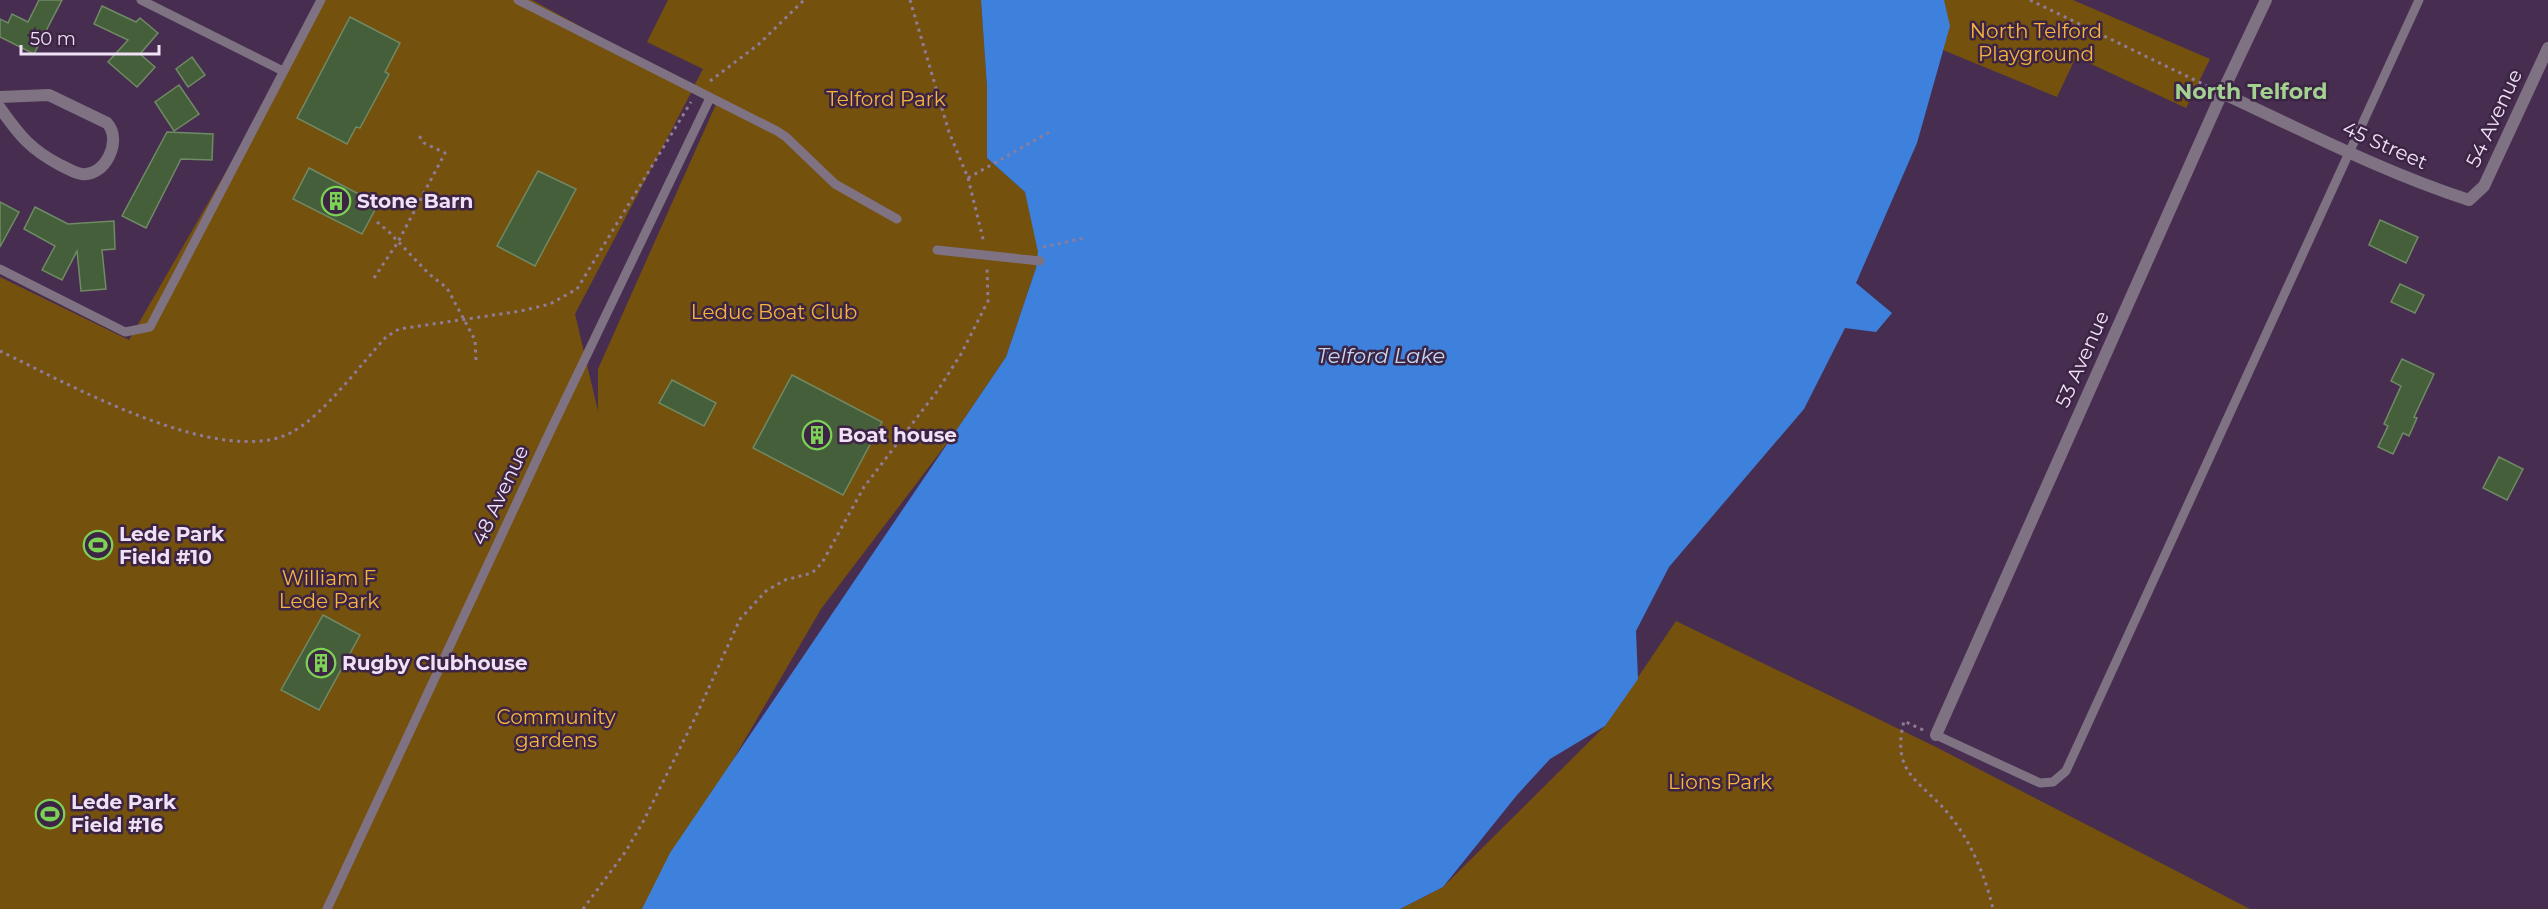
<svg xmlns="http://www.w3.org/2000/svg" width="2548" height="909" viewBox="0 0 2548 909" font-family="Montserrat,sans-serif">
<style>
.green{fill:#75510e;fill-rule:evenodd}
.water{fill:#3e81dd}
.building{fill:#455f3b;stroke:#6f8a64;stroke-width:1.5}
.lines{fill:none;stroke-linecap:round;stroke-linejoin:round}
.path{stroke:#907c98;stroke-width:3;stroke-dasharray:3 4.5;stroke-linecap:butt}
.lane{stroke:#7f7283;stroke-width:9}
.street{stroke:#7f7283;stroke-width:12}
.labels{text-anchor:middle;stroke-width:5;stroke-linejoin:round;paint-order:stroke}
.park-label{font-size:20px;fill:#f6b33e;stroke:#3c2445}
.street-label{font-size:20px;fill:#f0e1f6;stroke:#3c2445}
.poi-label{font-size:20px;font-weight:bold;fill:#f0e1f6;stroke:#3c2445;text-anchor:start}
.water-label{font-size:21px;font-style:italic;fill:#c6d6ee;stroke:#3c2445}
.quarter-label{font-size:22px;font-weight:bold;fill:#a3d191;stroke:#3c2445}
</style>
<rect width="100%" height="100%" fill="#472e50"/>
<!-- green -->
<g class="green">
<path d="M 325,0 L 532,0 L 693,88 L 703,69 L 647,42 L 668,0 L 981,0 L 987,87 L 987,158 L 1025,192 L 1039,252 L 1036,268 L 1006,357 L 954,434 L 821,609 L 646,909 L 0,909 L 0,277 L 129,340 ZM 693,89 L 717,102 L 598,369 L 598,411 L 575,314 Z"/>
<path d="M 1940,0 L 2073,0 L 2210,59 L 2186,108 L 2076,57 L 2057,97 L 1943,50 Z"/>
<path d="M 1676,621 L 1934,746 L 2250,909 L 1400,909 L 1443,887 L 1605,726 Z"/>
</g>
<!-- water -->
<path class="water" d="M 981,0 L 1944,0 L 1950,26 L 1917,143 L 1856,283 L 1892,313 L 1876,332 L 1845,328 L 1804,409 L 1669,567 L 1636,631 L 1638,679 L 1605,726 L 1550,759 L 1517,795 L 1443,887 L 1400,909 L 642,909 L 670,853 L 1006,357 L 1036,268 L 1038,252 L 1025,192 L 987,158 L 987,87 Z"/>
<!-- building -->
<g class="building">
<path d="M 39,0 L 62,0 L 34,54 L 0,37 L 0,19 L 8,23 L 12,14 L 28,22 Z"/>
<path d="M 102,6 L 136,22 L 140,18 L 158,33 L 140,54 L 155,67 L 137,87 L 108,62 L 128,40 L 94,24 Z"/>
<path d="M 350,17 L 400,43 L 385,72 L 389,74 L 360,128 L 356,127 L 347,144 L 297,118 Z"/>
<path d="M 192,57 L 205,75 L 188,87 L 176,69 Z"/>
<path d="M 179,85 L 199,114 L 174,131 L 155,102 Z"/>
<path d="M 167,132 L 213,134 L 212,160 L 181,159 L 146,228 L 122,216 Z"/>
<path d="M 309,168 L 378,204 L 362,234 L 293,199 Z"/>
<path d="M 538,171 L 576,189 L 535,266 L 497,246 Z"/>
<path d="M 0,202 L 19,212 L 0,247 Z"/>
<path d="M 35,207 L 68,224 L 114,221 L 115,249 L 102,250 L 106,289 L 81,291 L 77,251 L 62,280 L 42,270 L 55,246 L 24,229 Z"/>
<path d="M 2380,220 L 2418,237 L 2406,263 L 2369,245 Z"/>
<path d="M 2400,284 L 2424,295 L 2415,313 L 2391,302 Z"/>
<path d="M 2402,359 L 2434,374 L 2414,417 L 2417,418 L 2409,436 L 2403,433 L 2393,454 L 2378,447 L 2388,426 L 2384,424 L 2401,386 L 2391,381 Z"/>
<path d="M 792,375 L 882,422 L 843,495 L 753,448 Z"/>
<path d="M 672,380 L 716,403 L 704,426 L 659,403 Z"/>
<path d="M 2499,457 L 2523,469 L 2507,500 L 2483,488 Z"/>
<path d="M 323,615 L 360,635 L 319,710 L 281,690 Z"/>
</g>
<g class="lines">
<!-- path -->
<g class="path">
<path d="M 910,0 L 949,132 L 968,178 L 984,243"/>
<path d="M 2030,0 L 2209,87"/>
<path d="M 710,81 L 759,44 L 804,0"/>
<path d="M 968,178 L 1053,130"/>
<path d="M 377,222 L 389,232 L 429,274 L 447,288 L 475,340 L 476,361"/>
<path d="M 1043,247 L 1085,238"/>
<path d="M 374,278 L 398,242 L 445,153 L 424,143 L 418,134"/>
<path d="M 0,351 C 67,383 224,472 294,431 C 323,415 362,363 386,337 L 399,329 L 521,311 L 550,304 L 577,289 L 691,102"/>
<path d="M 1923,730 L 1904,721 C 1890,776 1923,781 1951,817 C 1971,842 1986,878 1993,909"/>
<path d="M 583,909 L 626,851 L 644,820 L 696,716 L 740,619 L 766,591 L 785,580 L 812,573 L 822,563 L 864,487 L 938,390 L 961,354 L 988,301 L 987,267"/>
</g>
<!-- lane -->
<g class="lane">
<path d="M 141,0 L 283,71"/>
<path d="M 518,0 L 777,131 L 786,137 L 835,184 L 897,219"/>
<path d="M 937,250 L 1040,261"/>
<path d="M 0,269 L 125,332 L 150,327 L 321,0"/>
<path d="M 1936,735 L 2040,783 L 2053,782 L 2066,771 L 2419,0"/>
<path d="M 327,909 L 546,440 L 710,98"/>
</g>
<!-- street -->
<g class="street">
<path d="M 2222,93 C 2302,130 2385,173 2469,200 L 2484,186 L 2548,48"/>
<path d="M 0,97 L 49,95 L 107,123 C 123,140 105,177 82,174 C 74,173 67,168 60,165 C 30,149 19,135 0,108"/>
<path d="M 1936,735 L 2222,93 L 2266,0"/>
</g>
</g>
<!-- icons -->
<defs>
<g id="building-ring" transform="scale(1.5)"><circle r="9.5" fill="#3c2445" stroke="#7dd154" stroke-width="1.5"/><path d="M-4-6H4V6H1V3H-1V6H-4ZM-2.5-4.3h1.7v1.8h-1.7ZM.8-4.3h1.7v1.8H.8ZM-2.5-1h1.7V.8h-1.7ZM.8-1h1.7V.8H.8Z" fill="#7dd154"/></g>
<g id="stadium-ring" transform="scale(1.5)"><circle r="9.5" fill="#3c2445" stroke="#7dd154" stroke-width="1.5"/><path d="M0-5a6.5 5 0 1 0 0 10a6.5 5 0 1 0 0-10ZM-3.5-1.8h7v3.6h-7Z" fill="#7dd154"/></g>
</defs>
<g fill-rule="evenodd">
<use href="#building-ring" x="336" y="201"/>
<use href="#building-ring" x="817" y="435"/>
<use href="#stadium-ring" x="98" y="545"/>
<use href="#building-ring" x="321" y="663"/>
<use href="#stadium-ring" x="50" y="814"/>
</g>
<g class="labels">
<!-- park labels -->
<g class="park-label">
<text x="2036" y="38">North Telford<tspan x="2036" dy="23">Playground</tspan></text>
<text x="886" y="106">Telford Park</text>
<text x="774" y="319">Leduc Boat Club</text>
<text x="329" y="585">William F<tspan x="329" dy="23">Lede Park</tspan></text>
<text x="556" y="724">Community<tspan x="556" dy="23">gardens</tspan></text>
<text x="1720" y="789">Lions Park</text>
</g>
<!-- street labels -->
<g class="street-label">
<text transform="translate(2494 118) rotate(-65)" y="7">54 Avenue</text>
<text transform="translate(2385 145) rotate(24)" y="7">45 Street</text>
<text transform="translate(2082 359) rotate(-66)" y="7">53 Avenue</text>
<text transform="translate(500 495) rotate(-65)" y="7">48 Avenue</text>
</g>
<!-- poi labels -->
<g class="poi-label">
<text x="357" y="208">Stone Barn</text>
<text x="838" y="442">Boat house</text>
<text x="119" y="541">Lede Park<tspan x="119" dy="23">Field #10</tspan></text>
<text x="342" y="670">Rugby Clubhouse</text>
<text x="71" y="809">Lede Park<tspan x="71" dy="23">Field #16</tspan></text>
</g>
<!-- water labels -->
<g class="water-label">
<text x="1381" y="363">Telford Lake</text>
</g>
<!-- quarter labels -->
<g class="quarter-label">
<text x="2251" y="99">North Telford</text>
</g>
</g>
<!-- scale -->
<path d="M21 45v9h138v-9" fill="none" stroke="#f0e1f6" stroke-width="3"/>
<text x="30" y="45" font-size="18" fill="#f0e1f6" stroke="#3c2445" stroke-width="4.5" paint-order="stroke">50 m</text>
</svg>
